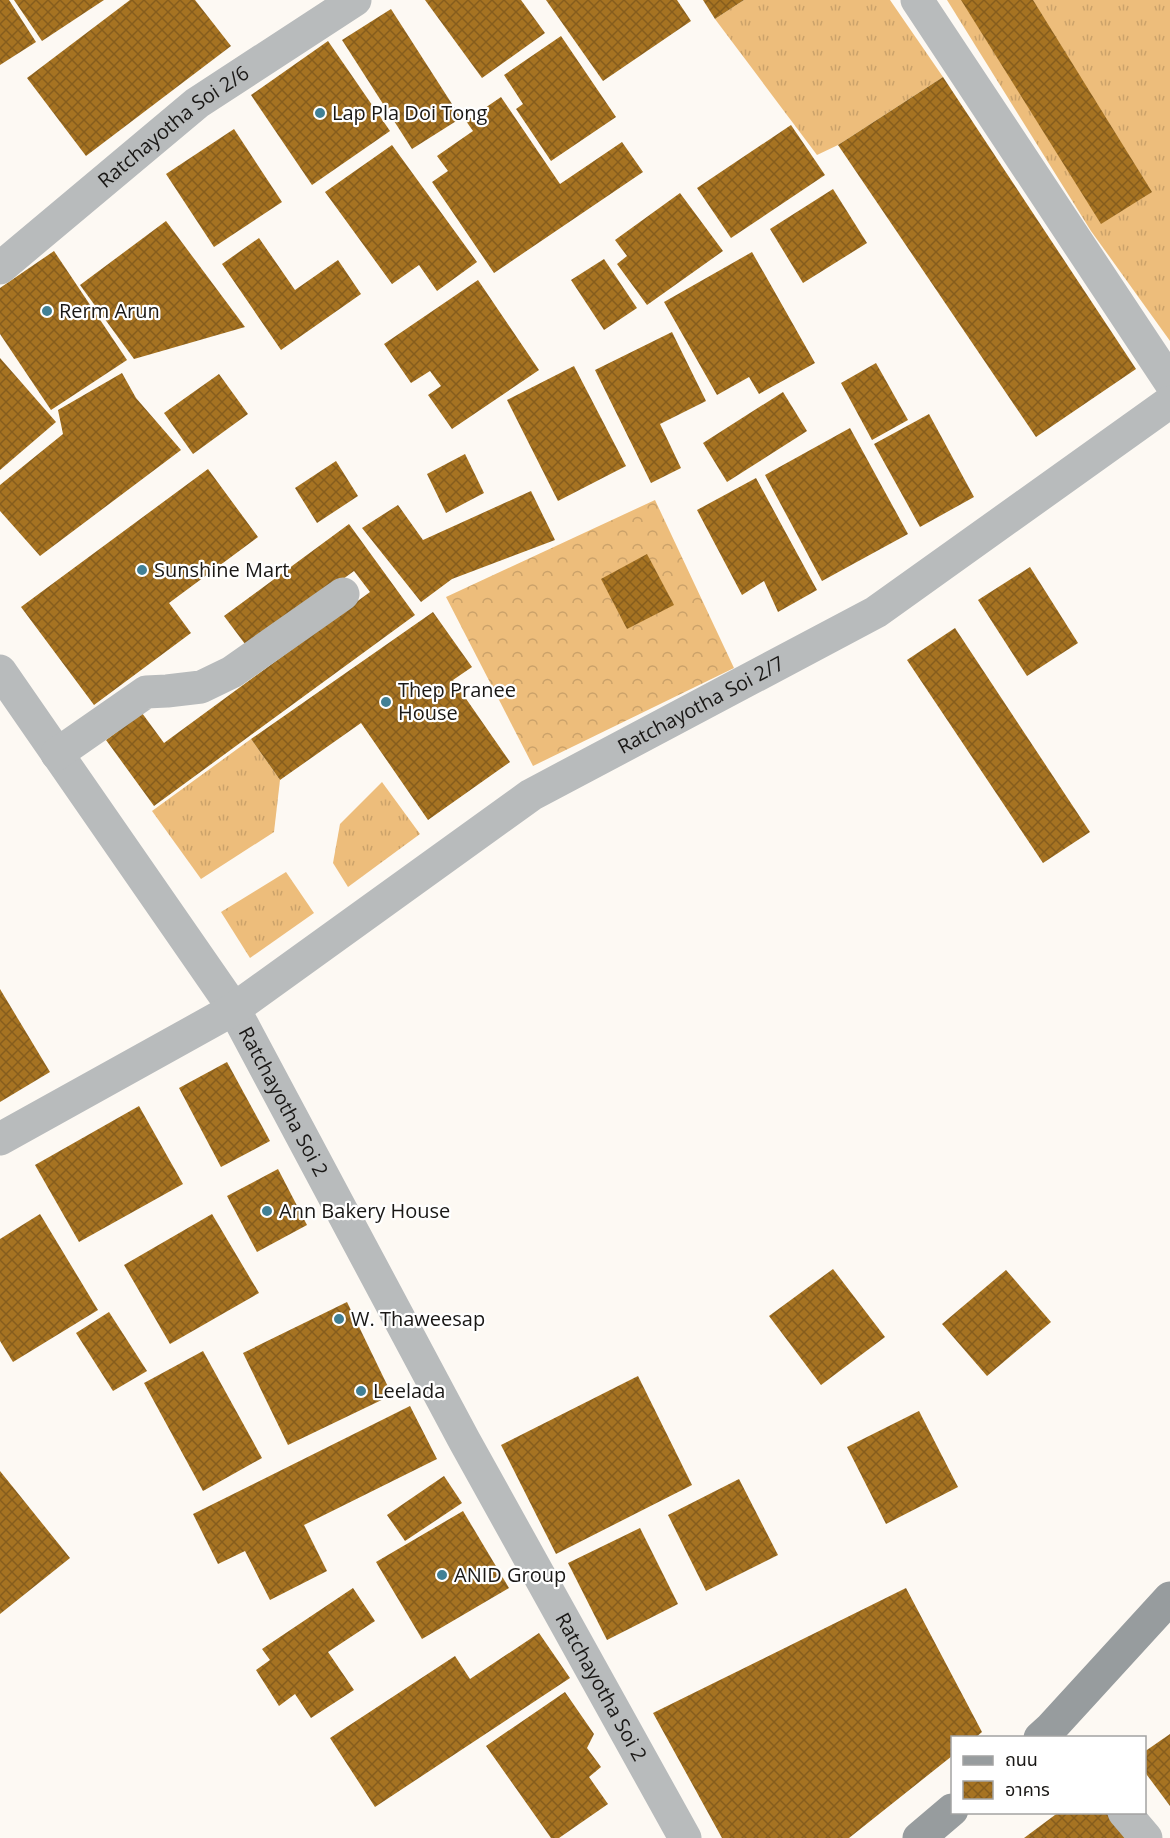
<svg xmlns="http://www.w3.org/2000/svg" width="1170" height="1838" viewBox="0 0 1170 1838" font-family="'Open Sans','Noto Sans Thai',sans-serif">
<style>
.grass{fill:url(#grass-tufts)}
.forest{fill:url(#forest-crowns)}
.building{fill:url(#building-cross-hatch)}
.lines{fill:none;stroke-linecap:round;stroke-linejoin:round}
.street{stroke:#b8bbbc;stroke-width:33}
.secondary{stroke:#979c9e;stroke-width:33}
.poi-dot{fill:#418095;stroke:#fff;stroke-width:2}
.labels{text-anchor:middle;stroke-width:4.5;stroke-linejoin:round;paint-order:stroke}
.poi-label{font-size:20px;fill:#1a1816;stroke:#fff;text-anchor:start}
.street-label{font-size:20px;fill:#1a1816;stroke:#fff}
</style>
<defs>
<pattern id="grass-tufts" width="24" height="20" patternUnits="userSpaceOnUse" patternTransform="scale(1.5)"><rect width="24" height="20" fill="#edbd7b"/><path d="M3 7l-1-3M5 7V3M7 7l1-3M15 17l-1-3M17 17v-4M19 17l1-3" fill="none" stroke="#cba26a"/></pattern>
<pattern id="forest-crowns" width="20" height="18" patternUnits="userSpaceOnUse" patternTransform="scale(1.5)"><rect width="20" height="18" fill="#edbd7b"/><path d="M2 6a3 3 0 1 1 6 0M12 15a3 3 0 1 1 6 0" fill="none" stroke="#cba26a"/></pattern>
<pattern id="building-cross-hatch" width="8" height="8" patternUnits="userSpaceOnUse" patternTransform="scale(1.5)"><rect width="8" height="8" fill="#a67322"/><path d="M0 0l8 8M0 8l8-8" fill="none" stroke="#865d1d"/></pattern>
</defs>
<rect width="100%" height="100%" fill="#fdf9f3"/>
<!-- grass -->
<g class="grass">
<path d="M 744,0 L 890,0 L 943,77 L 838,145 L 817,155 L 715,19 Z"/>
<path d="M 947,0 L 1170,0 L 1170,341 L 1091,231 Z"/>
<path d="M 251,739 L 280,780 L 274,832 L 201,879 L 152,811 Z"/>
<path d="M 382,782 L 420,834 L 348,887 L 333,863 L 340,824 Z"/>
<path d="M 286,872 L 314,913 L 250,958 L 221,912 Z"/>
</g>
<!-- forest -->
<path class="forest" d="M 655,500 L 734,668 L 533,766 L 446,597 Z"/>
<!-- building -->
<g class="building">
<path d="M 0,0 L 9,0 L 36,42 L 0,65 Z"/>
<path d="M 14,0 L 104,0 L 42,41 Z"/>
<path d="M 130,0 L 195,0 L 231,46 L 86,156 L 27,78 Z"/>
<path d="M 425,0 L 521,0 L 545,33 L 482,78 Z"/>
<path d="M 546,0 L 677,0 L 691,21 L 603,81 Z"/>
<path d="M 703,0 L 744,0 L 715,19 Z"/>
<path d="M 961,0 L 1033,0 L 1152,192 L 1101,224 Z"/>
<path d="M 391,9 L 461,118 L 412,149 L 342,40 Z"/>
<path d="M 561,36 L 616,117 L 551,161 L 516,109 L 523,104 L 504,75 Z"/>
<path d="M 328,41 L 390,131 L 312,185 L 251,95 Z"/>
<path d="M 943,77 L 1136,369 L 1036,437 L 838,145 Z"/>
<path d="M 501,97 L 560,184 L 622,142 L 643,172 L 494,273 L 432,182 L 448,171 L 437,156 L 473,131 L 466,121 Z"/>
<path d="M 791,125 L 825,175 L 731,238 L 697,188 Z"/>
<path d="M 234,129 L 282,202 L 214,247 L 166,174 Z"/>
<path d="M 392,145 L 477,262 L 437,291 L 419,265 L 392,284 L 325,192 Z"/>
<path d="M 833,189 L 867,243 L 803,283 L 770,229 Z"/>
<path d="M 680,193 L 723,251 L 647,305 L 617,264 L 627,256 L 615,240 Z"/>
<path d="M 166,221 L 245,327 L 134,359 L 80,285 Z"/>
<path d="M 259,238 L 295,290 L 338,260 L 361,294 L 281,350 L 222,264 Z"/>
<path d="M 54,251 L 127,360 L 51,410 L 0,334 L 0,288 Z"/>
<path d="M 752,252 L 815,363 L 759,394 L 749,377 L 717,395 L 664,302 Z"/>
<path d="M 604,259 L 637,308 L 604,330 L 571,280 Z"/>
<path d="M 478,280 L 539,370 L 452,429 L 428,395 L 441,386 L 430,371 L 411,383 L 384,344 Z"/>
<path d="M 672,332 L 706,401 L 660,424 L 681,468 L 651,483 L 595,370 Z"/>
<path d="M 0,358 L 56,422 L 0,470 Z"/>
<path d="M 876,363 L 908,420 L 872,440 L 841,383 Z"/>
<path d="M 574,366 L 626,466 L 558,501 L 507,400 Z"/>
<path d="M 122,373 L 136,398 L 181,450 L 40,556 L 0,511 L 0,485 L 63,434 L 58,410 Z"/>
<path d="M 219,374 L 248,414 L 193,454 L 164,413 Z"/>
<path d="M 783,392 L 807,431 L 727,482 L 703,443 Z"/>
<path d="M 929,414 L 974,497 L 920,527 L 874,444 Z"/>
<path d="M 850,428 L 908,534 L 822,581 L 765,475 Z"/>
<path d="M 465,454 L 484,493 L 446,513 L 427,474 Z"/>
<path d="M 336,461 L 358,496 L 317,523 L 295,488 Z"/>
<path d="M 208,469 L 258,537 L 169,603 L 191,633 L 94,705 L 21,607 Z"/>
<path d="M 756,478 L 817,590 L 778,612 L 764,581 L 742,595 L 697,510 Z"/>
<path d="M 531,491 L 555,540 L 452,579 L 421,602 L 362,528 L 398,505 L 423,540 Z"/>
<path d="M 349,524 L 415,615 L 154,806 L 106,740 L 142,713 L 164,743 L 370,592 L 354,571 L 248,648 L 224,616 Z"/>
<path d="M 647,554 L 674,605 L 627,629 L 601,579 Z"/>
<path d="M 1030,567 L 1078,643 L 1027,676 L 978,600 Z"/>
<path d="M 433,612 L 472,667 L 453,680 L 510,762 L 428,820 L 361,723 L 280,780 L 251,739 Z"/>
<path d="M 955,628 L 1090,832 L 1043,863 L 907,660 Z"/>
<path d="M 0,989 L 50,1072 L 0,1102 Z"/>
<path d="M 227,1062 L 270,1141 L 221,1167 L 179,1088 Z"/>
<path d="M 139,1106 L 183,1184 L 79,1242 L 35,1165 Z"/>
<path d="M 278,1169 L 307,1225 L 257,1252 L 227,1196 Z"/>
<path d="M 40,1214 L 98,1310 L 13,1362 L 0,1341 L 0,1239 Z"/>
<path d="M 212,1214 L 259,1293 L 170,1344 L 124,1265 Z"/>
<path d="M 833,1269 L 885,1337 L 821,1385 L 769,1316 Z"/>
<path d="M 1006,1270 L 1051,1322 L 987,1376 L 942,1324 Z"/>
<path d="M 347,1302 L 392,1395 L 288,1445 L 243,1353 Z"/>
<path d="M 109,1312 L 147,1371 L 113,1391 L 76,1333 Z"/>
<path d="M 203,1351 L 262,1458 L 203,1491 L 144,1383 Z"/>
<path d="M 638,1376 L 692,1485 L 556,1554 L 501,1445 Z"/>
<path d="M 410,1406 L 437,1459 L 304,1525 L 327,1571 L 270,1600 L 245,1551 L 218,1564 L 193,1514 Z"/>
<path d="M 919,1411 L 958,1487 L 886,1524 L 847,1447 Z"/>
<path d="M 0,1471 L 70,1558 L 0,1614 Z"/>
<path d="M 444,1476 L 462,1503 L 405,1541 L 387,1515 Z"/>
<path d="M 739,1479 L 778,1555 L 706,1591 L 668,1515 Z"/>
<path d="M 463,1511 L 509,1588 L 422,1639 L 376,1562 Z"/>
<path d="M 640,1528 L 678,1604 L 607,1640 L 568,1563 Z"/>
<path d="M 353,1588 L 375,1621 L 328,1652 L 354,1690 L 311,1718 L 295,1694 L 279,1706 L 256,1670 L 270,1660 L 262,1649 Z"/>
<path d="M 906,1588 L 982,1732 L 975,1738 L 952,1738 L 952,1756 L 849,1838 L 722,1838 L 653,1713 Z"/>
<path d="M 539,1633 L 570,1678 L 375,1807 L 330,1738 L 455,1656 L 470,1679 Z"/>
<path d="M 565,1692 L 594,1734 L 587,1748 L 601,1767 L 589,1777 L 608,1804 L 559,1838 L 551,1838 L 486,1746 Z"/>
<path d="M 1170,1734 L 1170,1806 L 1144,1771 L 1144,1752 Z"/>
<path d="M 1059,1812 L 1106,1812 L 1125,1838 L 1024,1838 Z"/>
</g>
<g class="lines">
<!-- street -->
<g class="street">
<path d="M 917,0 L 1170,382"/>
<path id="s1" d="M 0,268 L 197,103 L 355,0"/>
<path id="s2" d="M 0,671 L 234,1009 L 464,1440 L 685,1838"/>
<path d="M 57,754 L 146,692 L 167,691 L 201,687 L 232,672 L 343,594"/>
<path id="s3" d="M 0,1139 L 234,1009 L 531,795 L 876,612 L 1170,402"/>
<path d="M 1124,1812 L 1146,1838"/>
</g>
<!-- secondary -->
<g class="secondary">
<path d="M 1040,1738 L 1051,1728 L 1170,1598"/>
<path d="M 919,1838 L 952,1810"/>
</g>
</g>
<!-- markers -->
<g class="poi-dot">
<circle cx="320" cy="113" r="6"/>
<circle cx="47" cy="311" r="6"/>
<circle cx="142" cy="570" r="6"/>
<circle cx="386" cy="702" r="6"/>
<circle cx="267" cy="1211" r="6"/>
<circle cx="339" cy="1319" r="6"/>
<circle cx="361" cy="1391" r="6"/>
<circle cx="442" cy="1575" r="6"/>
</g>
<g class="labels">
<!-- poi labels -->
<g class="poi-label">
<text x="332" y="120">Lap Pla Doi Tong</text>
<text x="59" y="318">Rerm Arun</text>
<text x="154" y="577">Sunshine Mart</text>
<text x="398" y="697">Thep Pranee<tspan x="398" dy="23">House</tspan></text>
<text x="279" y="1218">Ann Bakery House</text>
<text x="351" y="1326">W. Thaweesap</text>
<text x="373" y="1398">Leelada</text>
<text x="454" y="1582">ANID Group</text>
</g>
<!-- street labels -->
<g class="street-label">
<text dy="7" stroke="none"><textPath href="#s1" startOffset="224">Ratchayotha Soi 2/6</textPath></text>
<text dy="7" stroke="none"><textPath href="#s3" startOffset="826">Ratchayotha Soi 2/7</textPath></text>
<text dy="7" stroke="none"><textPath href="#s2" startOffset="516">Ratchayotha Soi 2</textPath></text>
<text dy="7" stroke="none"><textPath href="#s2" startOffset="1182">Ratchayotha Soi 2</textPath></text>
</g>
</g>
<!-- legend -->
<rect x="951" y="1736" width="195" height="78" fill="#ffffff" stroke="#a3a3a2" stroke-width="1.5"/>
<rect x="963" y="1756" width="30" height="9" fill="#979c9e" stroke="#a3a3a2" stroke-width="1.5"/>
<text x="1005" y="1766" font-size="18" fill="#1a1816">ถนน</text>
<rect x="963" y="1781" width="30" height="18" fill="url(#building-cross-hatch)" stroke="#a3a3a2" stroke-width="1.5"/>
<text x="1005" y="1796" font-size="18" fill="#1a1816">อาคาร</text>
</svg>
